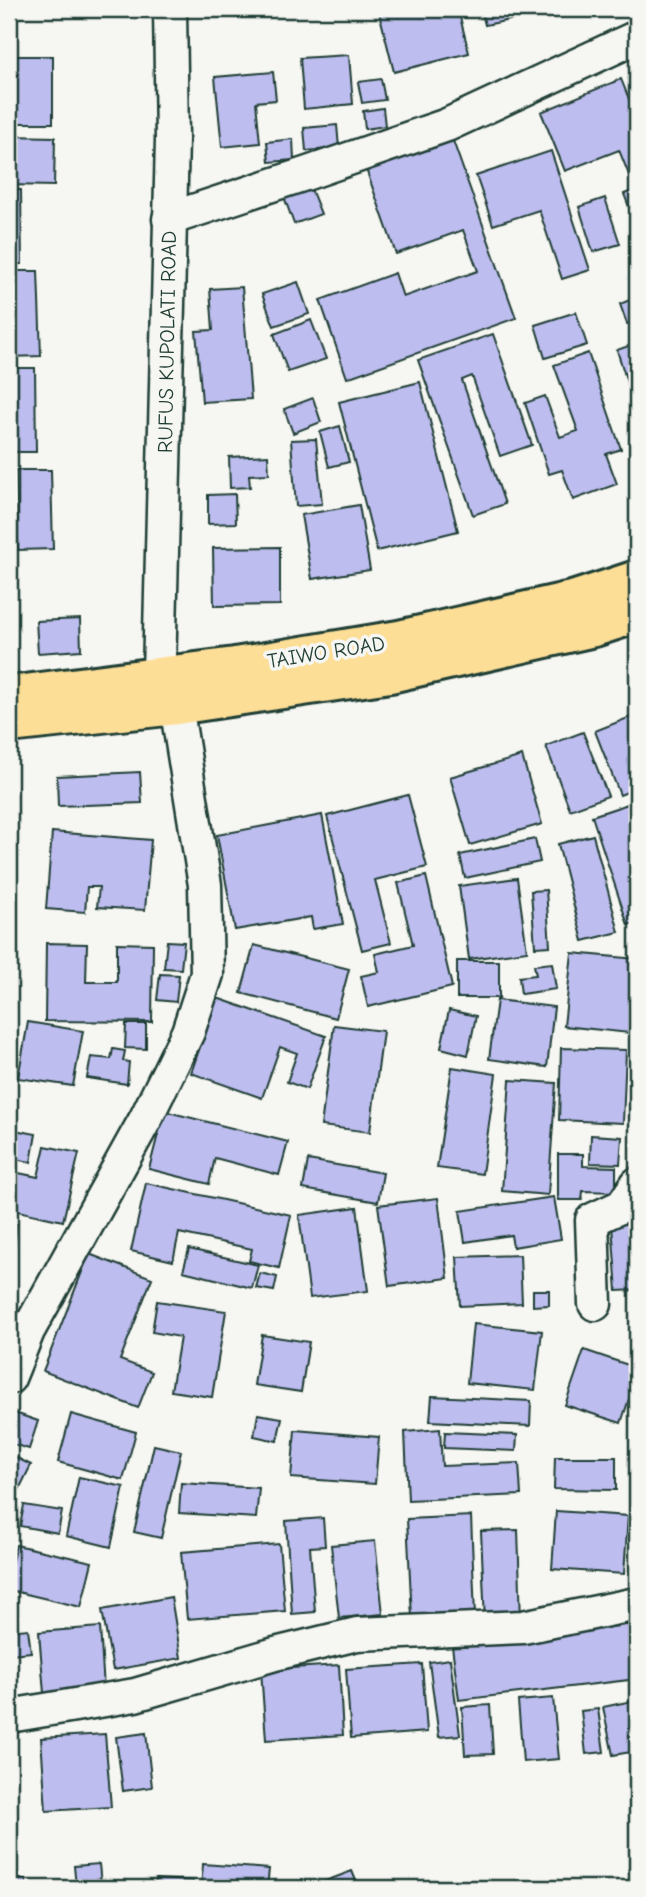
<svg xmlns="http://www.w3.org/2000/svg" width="646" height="1897" viewBox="0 0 646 1897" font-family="'Comic Neue',sans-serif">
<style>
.building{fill:#bebdef;stroke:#1f3d34;stroke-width:2}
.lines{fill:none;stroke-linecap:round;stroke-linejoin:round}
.minor-casing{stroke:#1f3d34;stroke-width:37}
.primary-casing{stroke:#1f3d34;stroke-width:44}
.minor{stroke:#f6f6f2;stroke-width:32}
.primary{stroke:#fdde96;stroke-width:38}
.labels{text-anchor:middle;stroke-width:7;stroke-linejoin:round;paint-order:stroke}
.street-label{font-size:21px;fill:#1f3d34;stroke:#f6f6f2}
</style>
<rect width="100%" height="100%" fill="#f6f6f2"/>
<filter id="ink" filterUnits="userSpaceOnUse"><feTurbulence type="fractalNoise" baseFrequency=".0143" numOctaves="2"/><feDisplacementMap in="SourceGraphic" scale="14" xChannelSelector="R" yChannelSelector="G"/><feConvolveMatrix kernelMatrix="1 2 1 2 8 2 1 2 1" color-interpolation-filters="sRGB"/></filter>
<g filter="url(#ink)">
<!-- building -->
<g class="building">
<path d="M 218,9 L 272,9 L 272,13 L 219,15 Z"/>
<path d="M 393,9 L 458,9 L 469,53 L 394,72 L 379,12 Z"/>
<path d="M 481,9 L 544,9 L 545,13 L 485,25 Z"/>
<path d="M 349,55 L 353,104 L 304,109 L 300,58 Z"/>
<rect x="9" y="56" width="44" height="67"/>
<path d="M 273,72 L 276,100 L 256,102 L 260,143 L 222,147 L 215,77 Z"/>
<path d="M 381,79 L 385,100 L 362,103 L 358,82 Z"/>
<path d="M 621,79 L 637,119 L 637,178 L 631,180 L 619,150 L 565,171 L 541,112 Z"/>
<path d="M 383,108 L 385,126 L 365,129 L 363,111 Z"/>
<path d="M 337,125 L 339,148 L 306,151 L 304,128 Z"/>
<path d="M 9,136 L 55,137 L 54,186 L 9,185 Z"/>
<path d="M 452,138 L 516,318 L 347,378 L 320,300 L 395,273 L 403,297 L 478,271 L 463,230 L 396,254 L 366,169 Z"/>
<path d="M 293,139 L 294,160 L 269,162 L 267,142 Z"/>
<path d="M 551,151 L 590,270 L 562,279 L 539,210 L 493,225 L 476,176 Z"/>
<path d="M 309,184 L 321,214 L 294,224 L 283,194 Z"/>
<path d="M 637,189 L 637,227 L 624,194 Z"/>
<path d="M 9,190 L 21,190 L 22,264 L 9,264 Z"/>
<path d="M 605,198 L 620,244 L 593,252 L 579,207 Z"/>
<path d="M 9,271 L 38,271 L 41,356 L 9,357 Z"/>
<path d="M 298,282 L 309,314 L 274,326 L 262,294 Z"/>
<path d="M 242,287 L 251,399 L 202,402 L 196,331 L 213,330 L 210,289 Z"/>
<path d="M 637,297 L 637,320 L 627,324 L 620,304 Z"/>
<path d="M 576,312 L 587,345 L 545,358 L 535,325 Z"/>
<path d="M 311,320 L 326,359 L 288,372 L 274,334 Z"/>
<path d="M 493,334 L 532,445 L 500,456 L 472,376 L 462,380 L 505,504 L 473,515 L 418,360 Z"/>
<path d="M 637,343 L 637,414 L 617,350 Z"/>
<path d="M 588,353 L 621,449 L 606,454 L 617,484 L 573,500 L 562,470 L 549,474 L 525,403 L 545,396 L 560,437 L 578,431 L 554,365 Z"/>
<path d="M 9,368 L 35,368 L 36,452 L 9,452 Z"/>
<path d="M 420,382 L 458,531 L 377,551 L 339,402 Z"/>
<path d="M 313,398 L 321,422 L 293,433 L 284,409 Z"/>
<path d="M 340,426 L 349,462 L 329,467 L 320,432 Z"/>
<path d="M 316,439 L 322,504 L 296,506 L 291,440 Z"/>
<path d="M 268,455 L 269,474 L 249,475 L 250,487 L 230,488 L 229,457 Z"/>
<path d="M 16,470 L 51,470 L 53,549 L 18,550 Z"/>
<path d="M 235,494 L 236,523 L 208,524 L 208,495 Z"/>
<path d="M 359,505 L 370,570 L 312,579 L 301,515 Z"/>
<path d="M 280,547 L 280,605 L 214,606 L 213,548 Z"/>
<path d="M 80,619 L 81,650 L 38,653 L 36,621 Z"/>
<path d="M 633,716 L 637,728 L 637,788 L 620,795 L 595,731 Z"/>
<path d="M 583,732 L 608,796 L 570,810 L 546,746 Z"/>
<path d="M 522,756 L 542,824 L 470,845 L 450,777 Z"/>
<path d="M 140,772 L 142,803 L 58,806 L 57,776 Z"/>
<path d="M 408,795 L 427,867 L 375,880 L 391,943 L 362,950 L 327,816 Z"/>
<path d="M 637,801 L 637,922 L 628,925 L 592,816 Z"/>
<path d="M 322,815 L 343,924 L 313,929 L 311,917 L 235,930 L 217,835 Z"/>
<path d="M 52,832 L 151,840 L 145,910 L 97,907 L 99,887 L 87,887 L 85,912 L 46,909 Z"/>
<path d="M 593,835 L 619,932 L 583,941 L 558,844 Z"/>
<path d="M 535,839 L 540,862 L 465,878 L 460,855 Z"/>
<path d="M 426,876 L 452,987 L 368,1007 L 361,976 L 379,972 L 375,954 L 413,945 L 398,883 Z"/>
<path d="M 517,878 L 527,951 L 469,959 L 459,886 Z"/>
<path d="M 546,890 L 550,946 L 535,947 L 531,891 Z"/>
<path d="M 167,941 L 184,942 L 181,969 L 164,968 Z"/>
<path d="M 46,943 L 87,944 L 86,982 L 117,982 L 117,943 L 153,944 L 152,1022 L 45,1021 Z"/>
<path d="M 254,945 L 349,969 L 336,1018 L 241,993 Z"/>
<path d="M 572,953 L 637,959 L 629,1033 L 564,1026 Z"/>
<rect x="457" y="961" width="42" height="37"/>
<path d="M 552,963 L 556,989 L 521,994 L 519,977 L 536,975 L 534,965 Z"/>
<path d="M 160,974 L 179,975 L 176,1002 L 157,1000 Z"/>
<path d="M 217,998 L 326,1036 L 307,1089 L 287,1082 L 297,1053 L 280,1047 L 262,1098 L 191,1073 Z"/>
<path d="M 497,1000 L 554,1007 L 547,1067 L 489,1059 Z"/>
<path d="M 449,1010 L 476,1016 L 468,1055 L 441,1048 Z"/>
<path d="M 28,1022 L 83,1031 L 73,1086 L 18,1078 Z"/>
<path d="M 126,1024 L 146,1024 L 146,1049 L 125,1048 Z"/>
<path d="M 334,1025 L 383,1031 L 370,1132 L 321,1126 Z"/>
<path d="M 561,1048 L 626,1050 L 623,1123 L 559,1120 Z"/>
<path d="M 113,1049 L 125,1051 L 123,1061 L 129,1062 L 127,1084 L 87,1078 L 91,1057 L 111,1059 Z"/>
<path d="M 452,1067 L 496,1074 L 482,1174 L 437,1168 Z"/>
<path d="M 510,1080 L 556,1083 L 548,1195 L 502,1191 Z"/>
<path d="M 164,1111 L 288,1142 L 279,1175 L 215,1158 L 209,1184 L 149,1169 Z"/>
<path d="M 9,1129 L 36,1134 L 31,1162 L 9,1158 Z"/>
<path d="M 591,1135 L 622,1137 L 620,1164 L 590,1163 Z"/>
<path d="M 45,1146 L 79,1153 L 63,1221 L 9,1209 L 9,1171 L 38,1177 Z"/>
<path d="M 558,1154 L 583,1154 L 583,1166 L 616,1167 L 616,1192 L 583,1191 L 582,1200 L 558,1200 Z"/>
<path d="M 308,1160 L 383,1173 L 378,1202 L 303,1189 Z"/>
<path d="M 146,1183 L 291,1215 L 279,1268 L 249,1261 L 252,1249 L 179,1233 L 173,1261 L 131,1251 Z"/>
<path d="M 554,1197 L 561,1239 L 513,1247 L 511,1235 L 465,1242 L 460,1211 Z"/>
<path d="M 438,1198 L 448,1278 L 389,1286 L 378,1205 Z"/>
<path d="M 357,1207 L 368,1291 L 310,1298 L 299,1215 Z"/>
<path d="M 9,1223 L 17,1224 L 9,1292 Z"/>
<path d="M 637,1223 L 637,1290 L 617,1291 L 612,1225 Z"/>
<path d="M 189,1249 L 258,1265 L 252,1288 L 183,1271 Z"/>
<path d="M 89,1254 L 152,1278 L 120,1360 L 152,1372 L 138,1408 L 43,1371 Z"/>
<path d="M 520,1255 L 522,1303 L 460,1306 L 457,1257 Z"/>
<path d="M 260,1273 L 277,1277 L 274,1291 L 256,1288 Z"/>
<path d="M 533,1290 L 549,1290 L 549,1305 L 533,1306 Z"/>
<path d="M 157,1301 L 226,1311 L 212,1397 L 171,1391 L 180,1337 L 152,1332 Z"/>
<path d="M 473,1324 L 542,1331 L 535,1390 L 467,1383 Z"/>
<path d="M 262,1335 L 309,1342 L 301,1392 L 254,1385 Z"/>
<path d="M 584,1350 L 637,1368 L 637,1375 L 621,1423 L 565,1405 Z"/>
<path d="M 432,1396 L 531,1401 L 530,1426 L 430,1421 Z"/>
<path d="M 9,1411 L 38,1421 L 29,1449 L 9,1443 Z"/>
<path d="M 71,1414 L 136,1432 L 123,1480 L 58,1462 Z"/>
<path d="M 258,1414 L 282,1418 L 277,1441 L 254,1436 Z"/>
<path d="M 440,1429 L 442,1466 L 519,1463 L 521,1495 L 408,1500 L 405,1432 Z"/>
<path d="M 295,1430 L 379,1437 L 375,1484 L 291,1478 Z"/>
<path d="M 445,1432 L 517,1435 L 516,1451 L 444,1448 Z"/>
<path d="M 154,1445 L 181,1451 L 161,1538 L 134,1532 Z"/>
<path d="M 9,1454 L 31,1465 L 9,1510 Z"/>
<path d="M 555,1457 L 616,1457 L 616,1490 L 554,1489 Z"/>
<path d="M 79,1477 L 124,1487 L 111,1547 L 66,1536 Z"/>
<path d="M 181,1483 L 259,1488 L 256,1518 L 179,1513 Z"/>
<path d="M 24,1505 L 62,1511 L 58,1533 L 20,1526 Z"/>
<path d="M 556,1511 L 628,1516 L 624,1574 L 552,1569 Z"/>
<path d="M 471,1516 L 475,1616 L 412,1618 L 407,1519 Z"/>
<path d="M 323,1518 L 325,1546 L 310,1547 L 315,1612 L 292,1614 L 286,1521 Z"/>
<path d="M 518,1530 L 521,1621 L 485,1622 L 481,1531 Z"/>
<path d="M 375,1541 L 383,1614 L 339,1618 L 331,1545 Z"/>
<path d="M 279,1544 L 285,1611 L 187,1619 L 181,1552 Z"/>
<path d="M 16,1545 L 92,1562 L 81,1607 L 9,1590 L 9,1573 Z"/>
<path d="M 171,1597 L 181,1658 L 113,1670 L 102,1610 Z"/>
<path d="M 635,1624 L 637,1638 L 637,1679 L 459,1700 L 452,1646 Z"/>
<path d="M 100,1627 L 104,1689 L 44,1693 L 39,1632 Z"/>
<path d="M 28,1629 L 31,1652 L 11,1654 L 9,1631 Z"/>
<path d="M 450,1659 L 460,1735 L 439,1737 L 429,1662 Z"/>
<path d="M 422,1664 L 427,1732 L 351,1738 L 346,1669 Z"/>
<path d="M 339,1665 L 343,1735 L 266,1740 L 261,1670 Z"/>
<path d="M 553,1698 L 559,1759 L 523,1762 L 518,1701 Z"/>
<path d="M 637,1700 L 637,1751 L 613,1755 L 603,1707 Z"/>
<path d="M 490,1705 L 493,1754 L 465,1755 L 462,1707 Z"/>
<path d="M 598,1709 L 604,1752 L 586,1754 L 581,1711 Z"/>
<path d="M 146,1733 L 152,1787 L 123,1791 L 116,1737 Z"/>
<path d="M 105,1734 L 111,1807 L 46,1811 L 41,1738 Z"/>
<path d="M 9,1817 L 16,1817 L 15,1843 L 9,1842 Z"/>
<path d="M 99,1864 L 101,1884 L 76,1887 L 74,1866 Z"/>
<path d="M 203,1864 L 269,1869 L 267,1888 L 201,1888 Z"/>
<path d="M 352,1871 L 359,1888 L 307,1888 Z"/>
<rect x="9" y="1879" width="17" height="9"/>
<path d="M 156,1879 L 193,1881 L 193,1888 L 155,1888 Z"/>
</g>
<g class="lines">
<!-- minor casing -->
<g class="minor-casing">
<g id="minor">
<path d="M 169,219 L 308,173 L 447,125 L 637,37"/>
<path d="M 159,675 L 172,139 L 170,9"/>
<path d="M 595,1304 L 592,1220 L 622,1206 L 637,1184"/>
<path d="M 9,1378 L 28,1331 L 145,1120 L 188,1032 L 207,974 L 205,885 L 176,705"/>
<path d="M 9,1716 L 135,1695 L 275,1654 L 357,1634 L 523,1627 L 637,1604"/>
</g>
</g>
<!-- primary casing -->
<g class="primary-casing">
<g id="primary">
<path d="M 9,696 L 235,667 L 399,640 L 576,600 L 637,580"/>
<path d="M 9,723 L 176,705 L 390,673 L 594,627 L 637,613"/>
</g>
</g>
<!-- minor -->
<use href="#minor" class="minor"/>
<!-- primary -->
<use href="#primary" class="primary"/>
</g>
</g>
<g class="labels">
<!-- street labels -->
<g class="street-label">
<text transform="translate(167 342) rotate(-89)" y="7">RUFUS KUPOLATI ROAD</text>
<text transform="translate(326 652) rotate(-9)" y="7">TAIWO ROAD</text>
</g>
</g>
<!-- margin -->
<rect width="646" height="1897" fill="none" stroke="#f6f6f2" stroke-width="35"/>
<rect x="18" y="18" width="611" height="1862" fill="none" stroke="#1f3d34" stroke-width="2.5" filter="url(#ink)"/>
</svg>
